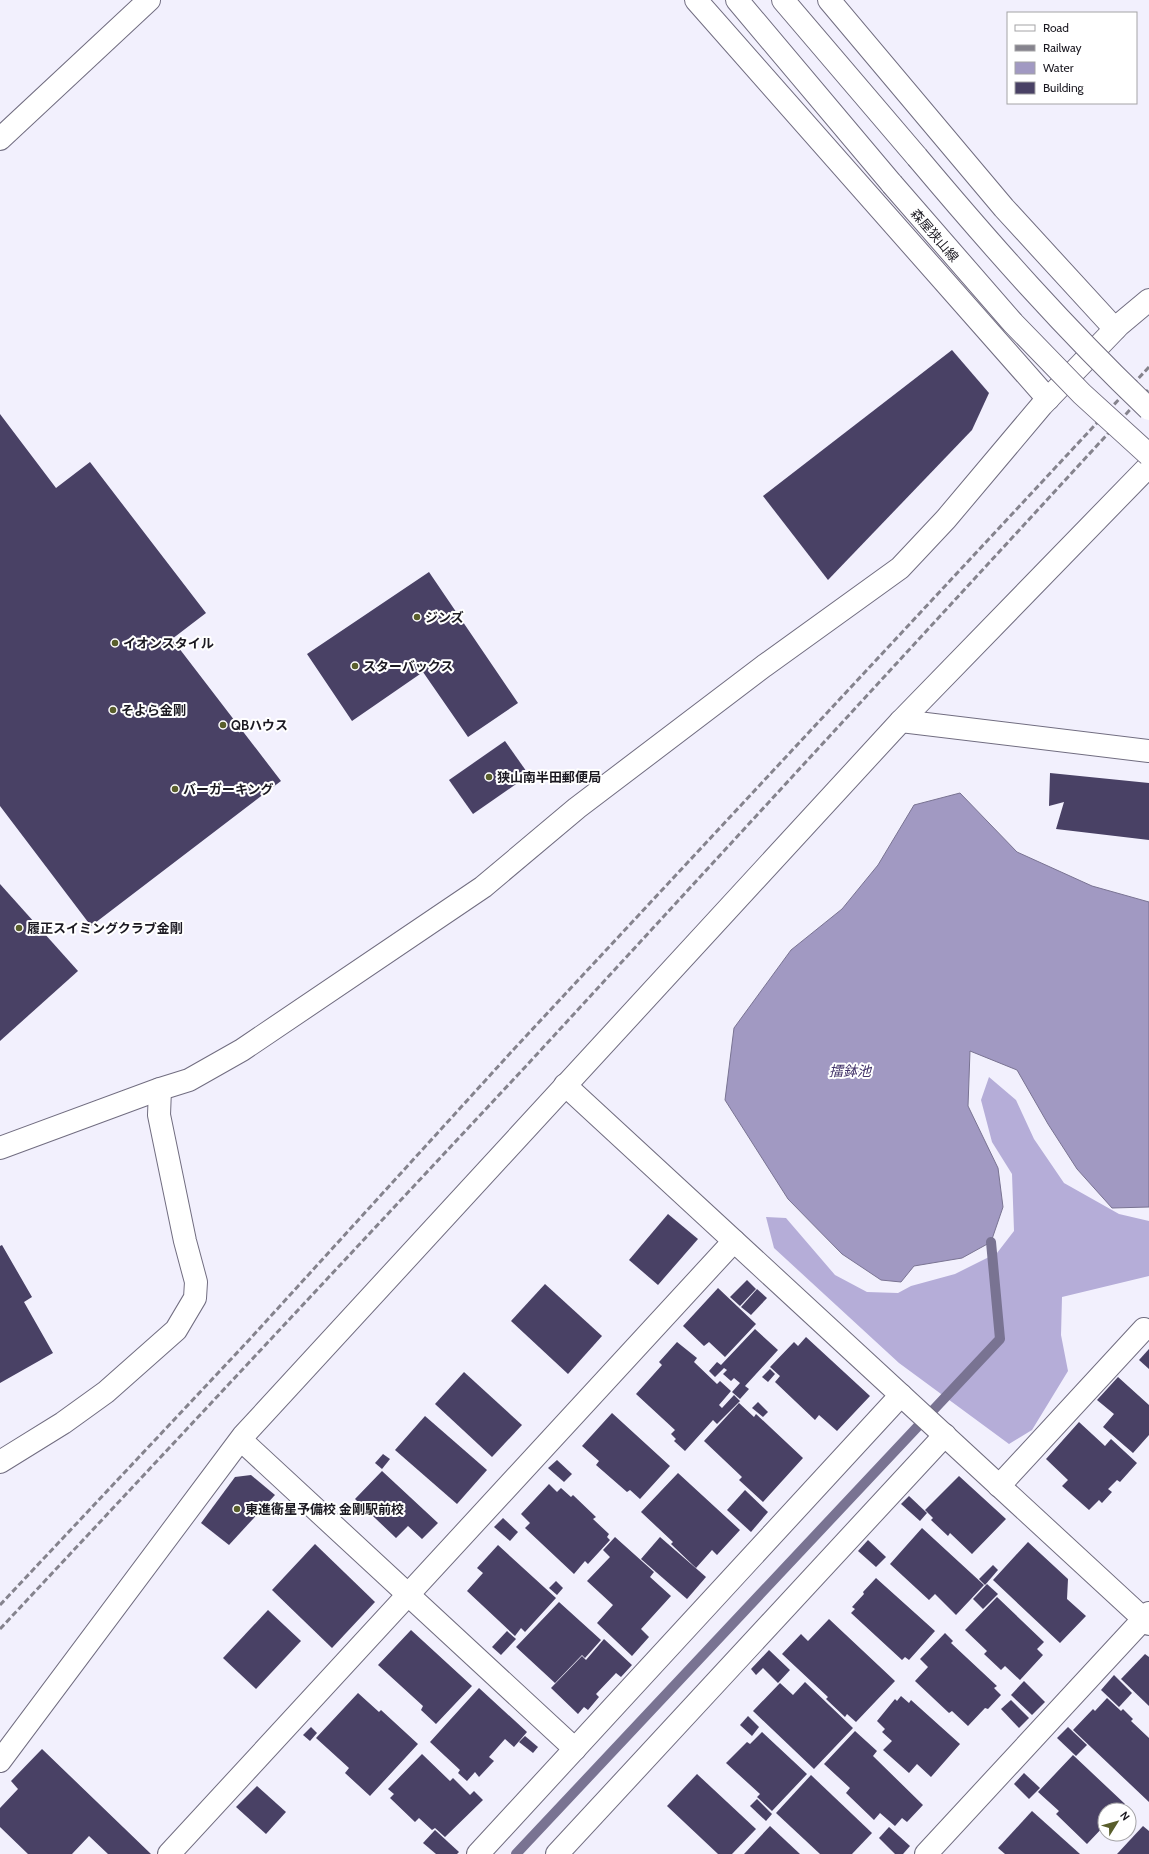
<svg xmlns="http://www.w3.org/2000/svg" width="1149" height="1854" viewBox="0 0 1149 1854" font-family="Cabin,'Noto Sans JP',sans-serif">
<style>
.forest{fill:#b5add8}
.water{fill:#a199c2;stroke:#797392}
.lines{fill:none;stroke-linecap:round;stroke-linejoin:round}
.stream{stroke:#797392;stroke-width:10}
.building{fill:#494165}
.street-casing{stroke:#716d80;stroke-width:24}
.secondary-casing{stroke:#716d80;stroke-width:24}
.street{stroke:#fff;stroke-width:22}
.secondary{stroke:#fff;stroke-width:22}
.rail{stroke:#85838d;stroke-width:3;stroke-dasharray:6 3;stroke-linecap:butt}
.secondary-bridge-casing{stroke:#716d80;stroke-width:24;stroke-linecap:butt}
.secondary-bridge{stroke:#fff;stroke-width:22}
.poi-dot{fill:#595e2c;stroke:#fff;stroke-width:1.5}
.labels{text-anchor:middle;stroke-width:4;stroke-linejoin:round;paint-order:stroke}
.street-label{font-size:13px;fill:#1b1921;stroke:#fff}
.poi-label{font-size:13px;font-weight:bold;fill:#1b1921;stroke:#fff;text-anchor:start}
.water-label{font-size:14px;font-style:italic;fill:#413268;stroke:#fff}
</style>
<rect width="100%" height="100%" fill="#f2f0fd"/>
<!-- forest -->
<path class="forest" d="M 989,1077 L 1016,1100 L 1034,1139 L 1064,1183 L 1119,1214 L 1149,1221 L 1149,1276 L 1062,1297 L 1061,1335 L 1068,1371 L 1032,1430 L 1009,1444 L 899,1363 L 774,1248 L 766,1217 L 786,1218 L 835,1275 L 867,1292 L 898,1293 L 911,1286 L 955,1274 L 997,1253 L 1014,1231 L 1012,1174 L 992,1142 L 981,1100 Z"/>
<!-- water -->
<path class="water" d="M 960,793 L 1017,852 L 1092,886 L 1149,902 L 1149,1207 L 1112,1208 L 1077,1169 L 1048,1124 L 1017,1070 L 970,1051 L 968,1106 L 998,1168 L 1003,1207 L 991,1242 L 962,1258 L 914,1266 L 901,1282 L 881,1280 L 842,1254 L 788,1199 L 725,1100 L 734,1028 L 791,950 L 842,909 L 878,865 L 914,805 Z"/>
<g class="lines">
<!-- stream -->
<path class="stream" d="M 516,1854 L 1000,1339 L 991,1242"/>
</g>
<!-- building -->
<g class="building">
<path d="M 952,350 L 989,393 L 972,430 L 828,580 L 763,496 Z"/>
<path d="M 0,414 L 56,488 L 90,462 L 206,613 L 172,639 L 281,781 L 91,926 L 0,806 Z"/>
<path d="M 429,572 L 518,703 L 468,737 L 423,672 L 352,721 L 307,654 Z"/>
<path d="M 505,741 L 529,775 L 473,814 L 449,780 Z"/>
<path d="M 1050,773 L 1149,783 L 1149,840 L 1056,829 L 1064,802 L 1049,806 Z"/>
<path d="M 0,884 L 78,971 L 0,1041 Z"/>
<path d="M 668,1214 L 698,1239 L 658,1285 L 629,1260 Z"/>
<path d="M 2,1245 L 32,1297 L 24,1302 L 53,1353 L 0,1383 L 0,1246 Z"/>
<path d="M 747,1280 L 756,1289 L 740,1306 L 730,1297 Z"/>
<path d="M 545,1284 L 602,1336 L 568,1374 L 511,1321 Z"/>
<path d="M 718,1288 L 756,1324 L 725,1357 L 709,1342 L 704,1346 L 683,1326 Z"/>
<path d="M 757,1289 L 767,1298 L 751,1315 L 741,1307 Z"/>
<path d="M 755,1329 L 778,1350 L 745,1386 L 749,1389 L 740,1399 L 732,1392 L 740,1383 L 734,1378 L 731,1381 L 723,1374 L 727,1370 L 724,1368 L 715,1377 L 709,1371 L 717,1362 L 721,1365 Z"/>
<path d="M 806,1337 L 870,1396 L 837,1431 L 819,1415 L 815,1420 L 775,1382 L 780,1376 L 770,1367 L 794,1342 L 798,1346 Z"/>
<path d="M 677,1342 L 697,1358 L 694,1362 L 717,1384 L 720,1381 L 731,1391 L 719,1405 L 722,1408 L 734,1395 L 740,1401 L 717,1424 L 713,1420 L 685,1451 L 674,1441 L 676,1439 L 671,1434 L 675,1430 L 636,1394 L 662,1365 L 659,1362 Z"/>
<path d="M 1149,1349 L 1149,1369 L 1139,1360 Z"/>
<path d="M 770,1369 L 775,1374 L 768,1382 L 762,1377 Z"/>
<path d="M 464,1372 L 522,1425 L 492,1457 L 435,1404 Z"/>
<path d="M 1118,1377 L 1149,1405 L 1149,1435 L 1133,1453 L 1103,1427 L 1114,1414 L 1097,1400 Z"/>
<path d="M 758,1402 L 768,1412 L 763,1417 L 752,1408 Z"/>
<path d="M 739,1403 L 754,1417 L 756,1414 L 803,1458 L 763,1502 L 739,1480 L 742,1477 L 704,1441 Z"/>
<path d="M 612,1413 L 670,1466 L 640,1499 L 630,1490 L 627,1492 L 596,1465 L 599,1461 L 582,1446 Z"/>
<path d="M 425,1416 L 487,1470 L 457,1504 L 395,1450 Z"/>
<path d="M 1079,1422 L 1105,1446 L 1111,1439 L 1137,1463 L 1120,1482 L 1117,1480 L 1108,1489 L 1112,1492 L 1102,1503 L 1099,1500 L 1089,1510 L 1062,1486 L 1068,1480 L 1046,1459 Z"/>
<path d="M 383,1454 L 390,1459 L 382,1469 L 375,1463 Z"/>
<path d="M 557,1460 L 572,1474 L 564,1482 L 548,1468 Z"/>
<path d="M 382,1471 L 438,1523 L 422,1539 L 408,1526 L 396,1538 L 355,1499 Z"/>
<path d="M 678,1473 L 740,1530 L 717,1555 L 712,1550 L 696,1568 L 671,1544 L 673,1542 L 641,1512 Z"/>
<path d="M 251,1475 L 275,1495 L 229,1545 L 201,1523 L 235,1477 Z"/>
<path d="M 959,1476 L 1006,1519 L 972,1554 L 950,1533 L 948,1536 L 931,1520 L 933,1518 L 925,1510 Z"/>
<path d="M 549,1484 L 557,1492 L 561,1488 L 571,1497 L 573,1495 L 596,1517 L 593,1519 L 609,1534 L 607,1537 L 610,1540 L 588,1564 L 585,1561 L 574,1574 L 525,1528 L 530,1523 L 521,1514 Z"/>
<path d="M 745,1490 L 768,1512 L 751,1532 L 727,1510 Z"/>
<path d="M 909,1496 L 927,1513 L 920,1521 L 901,1504 Z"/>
<path d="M 503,1518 L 518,1532 L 510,1541 L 494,1527 Z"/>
<path d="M 922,1528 L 984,1585 L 956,1615 L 935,1594 L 929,1600 L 890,1564 Z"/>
<path d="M 615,1537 L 654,1572 L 650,1577 L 671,1596 L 641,1629 L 649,1637 L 632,1656 L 597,1623 L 613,1605 L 587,1581 L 610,1557 L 603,1550 Z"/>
<path d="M 660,1537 L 706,1577 L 687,1599 L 641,1559 Z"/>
<path d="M 868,1540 L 886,1557 L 876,1567 L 858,1551 Z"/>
<path d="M 1028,1542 L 1068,1579 L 1067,1599 L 1086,1616 L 1060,1643 L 993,1580 Z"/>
<path d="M 315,1544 L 375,1602 L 332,1648 L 272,1590 Z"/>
<path d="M 498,1545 L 556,1598 L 525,1632 L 521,1628 L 515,1636 L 467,1591 L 483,1573 L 477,1568 Z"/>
<path d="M 993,1565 L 998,1570 L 985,1585 L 979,1579 Z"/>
<path d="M 876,1578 L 935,1631 L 909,1660 L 905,1657 L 902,1660 L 851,1613 L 855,1609 L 852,1607 L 864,1594 L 863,1592 Z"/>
<path d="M 556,1581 L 563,1588 L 557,1595 L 549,1588 Z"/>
<path d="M 987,1584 L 998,1594 L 983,1609 L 973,1599 Z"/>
<path d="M 997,1597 L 1044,1642 L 1037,1649 L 1043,1655 L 1020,1680 L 1005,1666 L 1001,1670 L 984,1654 L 987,1651 L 965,1630 Z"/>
<path d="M 559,1602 L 601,1640 L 585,1658 L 582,1655 L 555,1683 L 516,1647 Z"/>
<path d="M 268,1610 L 301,1641 L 256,1689 L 223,1658 Z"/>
<path d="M 829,1619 L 895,1681 L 856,1722 L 847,1714 L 845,1717 L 826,1699 L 828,1697 L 782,1654 L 801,1634 L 808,1641 Z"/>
<path d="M 411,1630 L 472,1686 L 436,1724 L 421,1710 L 423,1706 L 378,1665 Z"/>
<path d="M 507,1631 L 516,1639 L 501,1655 L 492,1647 Z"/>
<path d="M 945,1633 L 953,1641 L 951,1643 L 997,1686 L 994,1688 L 1001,1695 L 988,1709 L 985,1708 L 968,1726 L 952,1711 L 949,1713 L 915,1681 L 928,1667 L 920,1659 Z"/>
<path d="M 604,1639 L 632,1665 L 621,1677 L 616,1673 L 596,1694 L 599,1697 L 588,1710 L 584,1707 L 578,1714 L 551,1688 L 582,1656 L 586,1660 Z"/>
<path d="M 769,1650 L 790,1670 L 778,1683 L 763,1668 L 756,1675 L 751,1669 Z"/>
<path d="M 1145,1654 L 1149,1657 L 1149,1706 L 1121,1679 Z"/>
<path d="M 1114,1675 L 1132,1693 L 1119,1707 L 1101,1690 Z"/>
<path d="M 1024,1681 L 1045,1702 L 1032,1715 L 1011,1695 Z"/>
<path d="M 805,1682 L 853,1728 L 814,1769 L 753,1711 L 780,1683 L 793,1695 Z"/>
<path d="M 479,1688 L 527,1732 L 514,1747 L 505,1739 L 489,1757 L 494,1761 L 479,1777 L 475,1772 L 467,1781 L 458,1773 L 460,1770 L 430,1742 Z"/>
<path d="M 358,1693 L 379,1712 L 381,1710 L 418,1744 L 370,1796 L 345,1773 L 349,1768 L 316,1738 Z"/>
<path d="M 901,1696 L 909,1703 L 911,1700 L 960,1744 L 931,1777 L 917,1764 L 909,1773 L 883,1750 L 892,1741 L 882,1732 L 885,1729 L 877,1721 L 895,1699 L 897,1701 Z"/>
<path d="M 1107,1698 L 1121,1711 L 1123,1709 L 1133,1719 L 1131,1721 L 1149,1738 L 1149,1802 L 1073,1730 L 1093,1709 L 1095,1711 Z"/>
<path d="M 1011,1700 L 1029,1718 L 1019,1728 L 1001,1709 Z"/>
<path d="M 748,1716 L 759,1727 L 752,1736 L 740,1725 Z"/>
<path d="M 311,1727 L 317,1733 L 310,1741 L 303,1735 Z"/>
<path d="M 1068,1727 L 1087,1745 L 1076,1756 L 1057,1738 Z"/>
<path d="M 855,1731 L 877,1751 L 873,1756 L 923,1805 L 907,1822 L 902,1818 L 895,1826 L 880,1813 L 874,1820 L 846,1793 L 850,1788 L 824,1764 Z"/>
<path d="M 762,1732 L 807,1774 L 772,1811 L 757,1797 L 760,1794 L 726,1763 L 747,1742 L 750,1744 Z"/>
<path d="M 525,1736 L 538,1747 L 533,1753 L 519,1742 Z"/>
<path d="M 42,1749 L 151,1854 L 108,1854 L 89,1836 L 72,1854 L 28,1854 L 0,1827 L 0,1808 L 18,1789 L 11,1781 Z"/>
<path d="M 422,1754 L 450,1781 L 453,1778 L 470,1795 L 474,1791 L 483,1800 L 445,1837 L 435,1828 L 432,1830 L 419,1818 L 415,1822 L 390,1798 L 394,1794 L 388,1789 Z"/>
<path d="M 1073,1755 L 1125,1804 L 1119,1810 L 1105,1810 L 1105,1825 L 1087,1844 L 1056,1814 L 1059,1811 L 1038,1792 Z"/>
<path d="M 1024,1773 L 1040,1788 L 1029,1799 L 1014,1784 Z"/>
<path d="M 697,1774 L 756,1829 L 732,1854 L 718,1854 L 667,1806 Z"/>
<path d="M 811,1775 L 872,1833 L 852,1854 L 820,1854 L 776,1813 Z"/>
<path d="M 257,1786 L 286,1812 L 266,1834 L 236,1807 Z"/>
<path d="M 757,1799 L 772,1814 L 766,1821 L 750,1806 Z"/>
<path d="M 1032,1811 L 1080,1854 L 1005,1854 L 998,1848 Z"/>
<path d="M 770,1826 L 800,1854 L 744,1854 Z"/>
<path d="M 1143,1826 L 1149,1831 L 1149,1854 L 1117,1854 Z"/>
<path d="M 889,1827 L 910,1846 L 903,1854 L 895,1854 L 879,1838 Z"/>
<path d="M 435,1830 L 459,1852 L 457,1854 L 436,1854 L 423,1843 Z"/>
</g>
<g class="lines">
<!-- street casing -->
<g class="street-casing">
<g id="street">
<path d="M 696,0 L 1048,399"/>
<path d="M 829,0 L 1004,208 L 1115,329"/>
<path d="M 901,721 L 1149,751"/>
<path d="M 565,1085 L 1149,1624"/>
<path d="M 0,1148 L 157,1090 L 189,1080 L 242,1050 L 483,887 L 577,808 L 764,666 L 900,568 L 946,519 L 1042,405 L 1119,325 L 1149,300"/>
<path d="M 241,1440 L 575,1749"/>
<path d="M 0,1462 L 63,1423 L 106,1392 L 176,1330 L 195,1298 L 196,1282 L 185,1241 L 159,1115 L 160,1089"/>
<path d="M 999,1486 L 1144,1329"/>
<path d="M 0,1761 L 243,1436 L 901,721 L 1149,466"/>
<path d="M 169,1854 L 734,1241"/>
<path d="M 478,1854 L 901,1395"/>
<path d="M 557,1854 L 945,1435"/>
<path d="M 926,1854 L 1149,1613"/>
</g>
</g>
<!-- secondary casing -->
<g class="secondary-casing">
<g id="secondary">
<path d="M 737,0 L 892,184"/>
<path d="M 783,0 L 917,157"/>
<path d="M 0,139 L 149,0"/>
</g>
</g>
<!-- street -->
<use href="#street" class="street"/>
<!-- secondary -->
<use href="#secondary" class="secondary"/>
<!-- rail -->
<g class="rail">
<path d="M 0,1605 L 249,1340 L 514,1049 L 1149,367"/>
<path d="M 0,1629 L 527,1065 L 1149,389"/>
</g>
<!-- secondary-bridge casing -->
<g class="secondary-bridge-casing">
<g id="secondary-bridge">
<path d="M 917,157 C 991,245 1066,330 1149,409"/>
<path d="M 892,184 L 1013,323 L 1082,394 L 1149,455"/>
</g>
</g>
<!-- secondary-bridge -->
<use href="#secondary-bridge" class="secondary-bridge"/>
</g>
<!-- markers -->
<g class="poi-dot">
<circle cx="417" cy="617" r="4"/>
<circle cx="115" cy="643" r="4"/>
<circle cx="355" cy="666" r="4"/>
<circle cx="113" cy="710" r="4"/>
<circle cx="223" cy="725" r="4"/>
<circle cx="489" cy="777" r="4"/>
<circle cx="175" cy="789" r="4"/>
<circle cx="19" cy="928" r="4"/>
<circle cx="237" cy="1509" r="4"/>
</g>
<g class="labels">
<!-- street labels -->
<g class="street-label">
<text transform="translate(935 235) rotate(49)" y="5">森屋狭山線</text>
</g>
<!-- poi labels -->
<g class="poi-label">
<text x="425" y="622">ジンズ</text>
<text x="123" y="648">イオンスタイル</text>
<text x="363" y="671">スターバックス</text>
<text x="121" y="715">そよら金剛</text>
<text x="231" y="730">QBハウス</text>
<text x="497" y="782">狭山南半田郵便局</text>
<text x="183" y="794">バーガーキング</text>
<text x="27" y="933">履正スイミングクラブ金剛</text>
<text x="245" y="1514">東進衛星予備校 金剛駅前校</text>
</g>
<!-- water labels -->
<g class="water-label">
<text x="850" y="1076">擂鉢池</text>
</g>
</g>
<!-- legend -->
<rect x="1007" y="12" width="130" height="92" fill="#ffffff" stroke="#a4a3a6"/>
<rect x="1015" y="25" width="20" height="6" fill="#ffffff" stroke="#a4a3a6"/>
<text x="1043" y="32" font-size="12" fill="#1b1921">Road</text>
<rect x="1015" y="45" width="20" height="6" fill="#85838d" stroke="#a4a3a6"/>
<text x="1043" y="52" font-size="12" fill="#1b1921">Railway</text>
<rect x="1015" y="62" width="20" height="12" fill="#a199c2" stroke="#a4a3a6"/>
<text x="1043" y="72" font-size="12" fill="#1b1921">Water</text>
<rect x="1015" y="82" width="20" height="12" fill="#494165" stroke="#a4a3a6"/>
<text x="1043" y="92" font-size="12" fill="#1b1921">Building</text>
<!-- north arrow -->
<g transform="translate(1117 1822) rotate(53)"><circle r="19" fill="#ffffff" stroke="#a4a3a6"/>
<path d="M0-3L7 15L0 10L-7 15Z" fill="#595e2c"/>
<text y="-6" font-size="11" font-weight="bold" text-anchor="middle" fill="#1b1921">N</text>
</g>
</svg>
